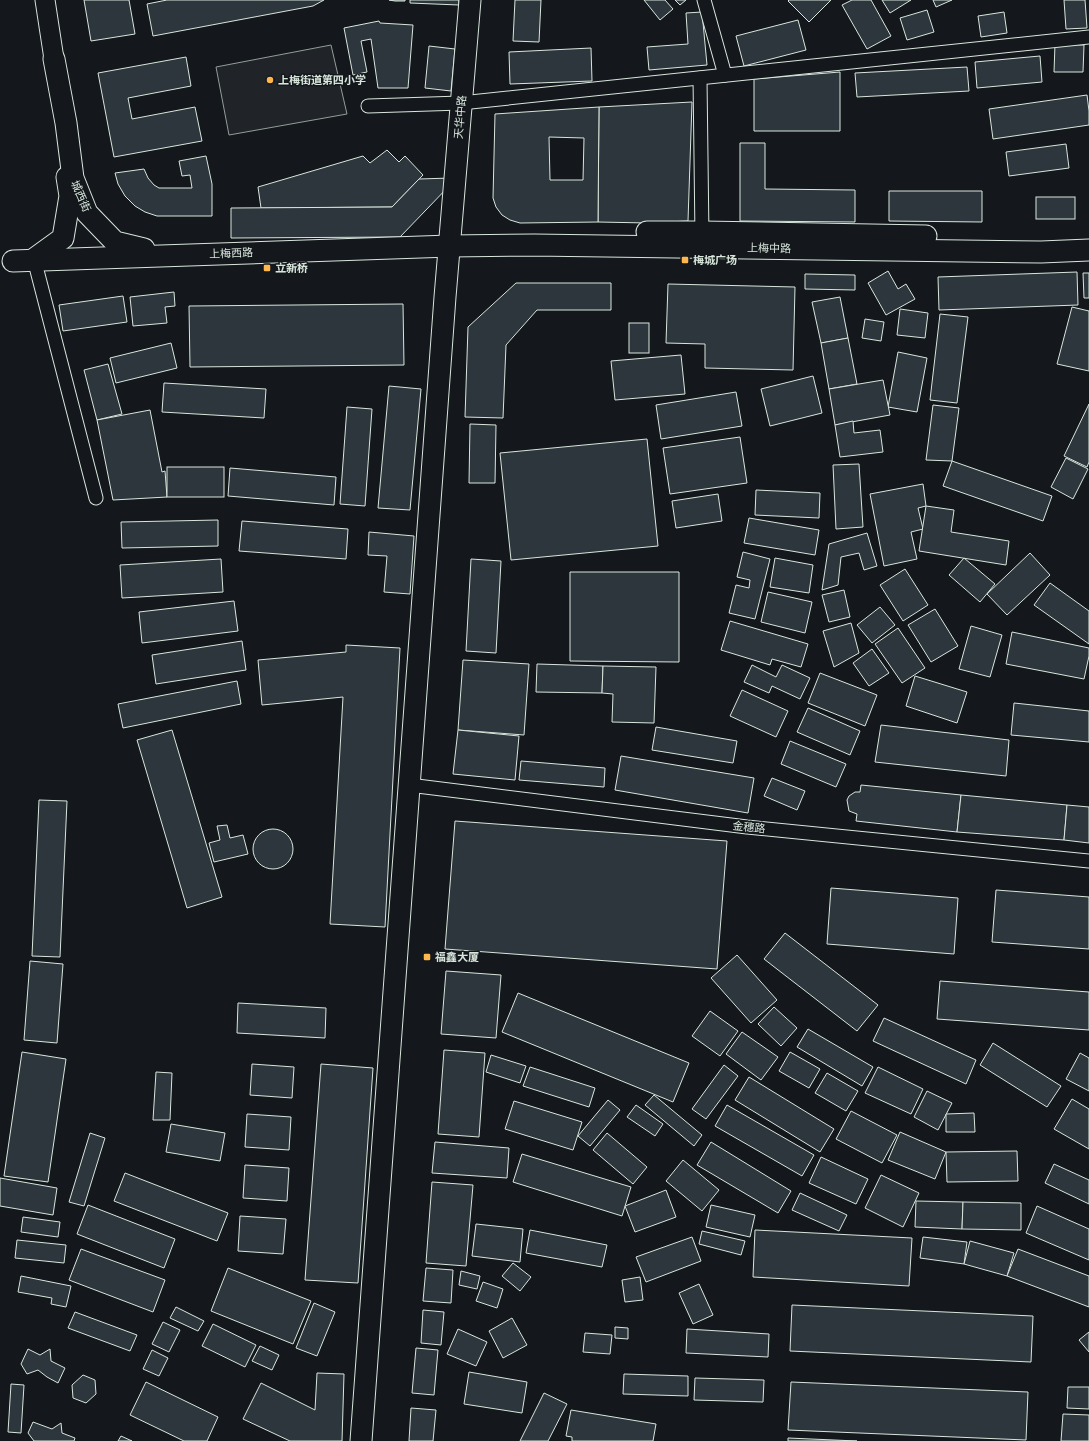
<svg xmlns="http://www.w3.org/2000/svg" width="1089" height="1441" viewBox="0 0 1089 1441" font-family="'Public Sans','Noto Sans SC',sans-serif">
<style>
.green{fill:#202428;stroke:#939e99}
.building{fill:#2c363c;stroke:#d8e6dc;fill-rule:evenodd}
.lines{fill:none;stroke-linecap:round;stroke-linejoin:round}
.street-casing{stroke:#d8e6dc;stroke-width:15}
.secondary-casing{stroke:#d8e6dc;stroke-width:21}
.primary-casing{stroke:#d8e6dc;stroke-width:23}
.street{stroke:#14181c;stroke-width:13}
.secondary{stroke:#14181c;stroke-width:19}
.primary{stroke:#14181c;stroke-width:21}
.poi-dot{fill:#ffb74d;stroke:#14181c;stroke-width:1.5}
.labels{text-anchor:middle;stroke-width:3;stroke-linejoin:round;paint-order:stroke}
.poi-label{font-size:11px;font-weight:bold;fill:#d8e6dc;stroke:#14181c;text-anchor:start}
.street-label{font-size:11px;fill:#d8e6dc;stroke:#14181c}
</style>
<rect width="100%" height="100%" fill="#14181c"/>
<!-- green -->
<path class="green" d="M 331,45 L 347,114 L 229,135 L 216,67 Z"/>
<!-- building -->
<g class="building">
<path d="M 84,0 L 129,0 L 135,34 L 91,41 Z"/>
<path d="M 167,0 L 324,0 L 313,6 L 153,36 L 147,4 Z"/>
<path d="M 389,0 L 405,0 L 405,1 L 395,1 Z"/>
<path d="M 410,0 L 459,0 L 459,5 L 410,3 Z"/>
<path d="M 515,0 L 541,0 L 539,42 L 513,41 Z"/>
<path d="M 644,0 L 665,0 L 673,9 L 660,20 Z"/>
<path d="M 675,0 L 686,0 L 680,5 Z"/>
<path d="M 789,0 L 831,0 L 809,22 L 788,1 Z"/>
<path d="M 852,0 L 871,0 L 891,36 L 867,49 L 842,5 Z"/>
<path d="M 882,0 L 911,0 L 890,13 Z"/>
<path d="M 933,0 L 952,0 L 936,7 Z"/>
<path d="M 1064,0 L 1085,0 L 1087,28 L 1066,29 Z"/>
<path d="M 927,10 L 934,32 L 907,40 L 900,18 Z"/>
<path d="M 702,12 L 707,65 L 649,70 L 647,47 L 688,44 L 686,13 Z"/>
<path d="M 1004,12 L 1007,33 L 981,37 L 978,16 Z"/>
<path d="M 798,20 L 806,50 L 744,66 L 736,36 Z"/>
<path d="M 379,21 L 380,23 L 413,25 L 408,88 L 378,88 L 371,39 L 361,41 L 367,72 L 353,75 L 344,28 Z"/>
<path d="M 1055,44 L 1084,45 L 1083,72 L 1054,72 Z"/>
<path d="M 429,46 L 455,49 L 451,91 L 425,88 Z"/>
<path d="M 591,48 L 592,81 L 510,84 L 509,52 Z"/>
<path d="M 1040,56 L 1042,82 L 977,88 L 975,62 Z"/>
<path d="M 186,57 L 191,86 L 128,98 L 132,119 L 195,107 L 202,141 L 114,157 L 98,73 Z"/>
<path d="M 967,67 L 969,91 L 857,97 L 855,73 Z"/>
<path d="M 840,72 L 840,131 L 754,131 L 754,79 Z"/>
<path d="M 1087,95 L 1089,111 L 1089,125 L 993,139 L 989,109 Z"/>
<path d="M 692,102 L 688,221 L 648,223 L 598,222 L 599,107 Z"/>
<path d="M 599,107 L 598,222 L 520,223 L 510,220 L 502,215 L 496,207 L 493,198 L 495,114 ZM 549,137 L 584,138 L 583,180 L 550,180 Z"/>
<path d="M 740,143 L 765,143 L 765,189 L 855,190 L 855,222 L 740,221 Z"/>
<path d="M 1066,144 L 1069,168 L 1009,176 L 1006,152 Z"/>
<path d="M 387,150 L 399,162 L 405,156 L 423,175 L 392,207 L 261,208 L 258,187 L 363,156 L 370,163 Z"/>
<path d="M 206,156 L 212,184 L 212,216 L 157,216 L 145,212 L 135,206 L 125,196 L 118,184 L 115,173 L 144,169 L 148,178 L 154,185 L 159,188 L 192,188 L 190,175 L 182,176 L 179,161 Z"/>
<path d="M 451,178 L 451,184 L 400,237 L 231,238 L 231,208 L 392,207 L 419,179 Z"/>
<path d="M 889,191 L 982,191 L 982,222 L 889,221 Z"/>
<rect x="1036" y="197" width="39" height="22"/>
<path d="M 888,271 L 898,289 L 906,284 L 915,299 L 886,315 L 868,283 Z"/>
<path d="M 1077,272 L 1078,305 L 939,310 L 938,277 Z"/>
<path d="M 1083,273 L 1089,273 L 1089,298 L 1084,298 Z"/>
<path d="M 805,274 L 855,275 L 855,290 L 805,289 Z"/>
<path d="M 516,283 L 611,283 L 611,310 L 537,310 L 506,345 L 503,418 L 465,417 L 468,327 Z"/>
<path d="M 668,284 L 795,287 L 793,370 L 705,368 L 705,344 L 666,343 Z"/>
<path d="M 174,292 L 175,306 L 165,307 L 167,323 L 133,326 L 130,297 Z"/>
<path d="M 123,296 L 127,322 L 63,331 L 59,305 Z"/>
<path d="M 840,297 L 848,338 L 821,343 L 812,302 Z"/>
<path d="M 403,304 L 404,365 L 190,367 L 189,306 Z"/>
<path d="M 1072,307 L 1089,311 L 1089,371 L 1057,364 Z"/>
<path d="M 900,309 L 928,313 L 925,338 L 897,335 Z"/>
<path d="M 940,314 L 968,317 L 957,403 L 930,400 Z"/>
<path d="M 865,319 L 884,322 L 881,341 L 862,338 Z"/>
<rect x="629" y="323" width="20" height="30"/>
<path d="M 848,338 L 857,384 L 829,389 L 821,343 Z"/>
<path d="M 171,343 L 177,368 L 116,383 L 110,358 Z"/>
<path d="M 898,352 L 927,358 L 917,412 L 888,407 Z"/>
<path d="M 681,355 L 685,394 L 615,400 L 611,361 Z"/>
<path d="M 108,364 L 122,414 L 97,420 L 84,370 Z"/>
<path d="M 813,376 L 822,413 L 770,426 L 761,389 Z"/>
<path d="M 883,380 L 890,415 L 835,425 L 829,389 Z"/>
<path d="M 164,383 L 266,389 L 264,418 L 162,412 Z"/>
<path d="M 389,386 L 421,389 L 410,510 L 378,508 Z"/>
<path d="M 736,392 L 742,426 L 661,439 L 656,405 Z"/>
<path d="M 1089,404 L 1089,462 L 1087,467 L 1064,456 Z"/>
<path d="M 933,405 L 959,408 L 952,461 L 926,460 Z"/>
<path d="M 347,407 L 372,409 L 365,506 L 340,504 Z"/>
<path d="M 150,410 L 162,472 L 165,471 L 167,497 L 113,500 L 97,420 Z"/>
<path d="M 853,421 L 854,433 L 880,430 L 883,452 L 840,457 L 835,425 Z"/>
<path d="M 470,424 L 496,425 L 495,483 L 469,483 Z"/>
<path d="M 740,437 L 747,483 L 670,494 L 663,448 Z"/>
<path d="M 647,439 L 658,546 L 511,560 L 500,453 Z"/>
<path d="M 1066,458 L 1088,469 L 1073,499 L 1051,487 Z"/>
<path d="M 952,461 L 1052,496 L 1043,521 L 943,486 Z"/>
<path d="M 859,464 L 863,527 L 836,529 L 833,465 Z"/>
<rect x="167" y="467" width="57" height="30"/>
<path d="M 230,468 L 336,477 L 334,505 L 228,496 Z"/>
<path d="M 923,484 L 926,506 L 918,508 L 923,529 L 911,532 L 917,559 L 884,566 L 870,494 Z"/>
<path d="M 756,490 L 820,493 L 819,518 L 755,515 Z"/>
<path d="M 718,494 L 722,521 L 676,528 L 672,501 Z"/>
<path d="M 926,506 L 954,510 L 951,532 L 1009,541 L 1006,565 L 919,551 Z"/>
<path d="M 749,518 L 819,530 L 815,555 L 744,543 Z"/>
<path d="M 218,520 L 218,546 L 122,548 L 121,522 Z"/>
<path d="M 242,521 L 348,529 L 346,559 L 239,551 Z"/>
<path d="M 369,532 L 414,536 L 410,594 L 384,592 L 387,556 L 368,555 Z"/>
<path d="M 867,533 L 877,566 L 864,570 L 859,553 L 841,557 L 838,585 L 822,590 L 829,544 Z"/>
<path d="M 743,552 L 770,559 L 755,619 L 729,613 L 736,585 L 749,588 L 750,580 L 737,577 Z"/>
<path d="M 1030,553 L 1050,575 L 1007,615 L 987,594 Z"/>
<path d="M 775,558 L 813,565 L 809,593 L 770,587 Z"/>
<path d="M 964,558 L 995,584 L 980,602 L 949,575 Z"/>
<path d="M 221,559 L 223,592 L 122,598 L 120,565 Z"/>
<path d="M 471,559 L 501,561 L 496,653 L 466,651 Z"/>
<path d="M 905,569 L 928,605 L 903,621 L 880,585 Z"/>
<path d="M 570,572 L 679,572 L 679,662 L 570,661 Z"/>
<path d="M 1050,583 L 1089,611 L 1089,644 L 1034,605 Z"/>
<path d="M 844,590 L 850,617 L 829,622 L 822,595 Z"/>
<path d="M 768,592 L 812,602 L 805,633 L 761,622 Z"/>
<path d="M 234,601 L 238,631 L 142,643 L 139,612 Z"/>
<path d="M 880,607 L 895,625 L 872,643 L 857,625 Z"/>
<path d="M 935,609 L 958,646 L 931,662 L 908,625 Z"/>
<path d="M 730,621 L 808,644 L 801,667 L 772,659 L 770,665 L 721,650 Z"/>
<path d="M 851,623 L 859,653 L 834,667 L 823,631 Z"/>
<path d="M 971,626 L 1002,635 L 990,677 L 959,669 Z"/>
<path d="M 898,628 L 925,668 L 902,683 L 875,644 Z"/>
<path d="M 1012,632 L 1089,648 L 1089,656 L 1084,679 L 1006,664 Z"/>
<path d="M 242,641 L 246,670 L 156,684 L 152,655 Z"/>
<path d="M 346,645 L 400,648 L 385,927 L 330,924 L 343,697 L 262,705 L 258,660 L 346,652 Z"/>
<path d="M 872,649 L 889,673 L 869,686 L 853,663 Z"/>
<path d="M 463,660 L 529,664 L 524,735 L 458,730 Z"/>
<path d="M 537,664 L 603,666 L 602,693 L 536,692 Z"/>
<path d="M 752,665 L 776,677 L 782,665 L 810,678 L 800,699 L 772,686 L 769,693 L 744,682 Z"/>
<path d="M 603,666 L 656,667 L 654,723 L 612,722 L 613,694 L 602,693 Z"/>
<path d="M 820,673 L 877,695 L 865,726 L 808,703 Z"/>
<path d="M 915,676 L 967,692 L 957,723 L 906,706 Z"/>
<path d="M 237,681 L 241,704 L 123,728 L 118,704 Z"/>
<path d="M 742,690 L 788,711 L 776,737 L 730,716 Z"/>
<path d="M 1014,703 L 1089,711 L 1089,742 L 1011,735 Z"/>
<path d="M 808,708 L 860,731 L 850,755 L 797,732 Z"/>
<path d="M 881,725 L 1009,740 L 1006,776 L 875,762 Z"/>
<path d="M 656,727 L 737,741 L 733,763 L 652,750 Z"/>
<path d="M 172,730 L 222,897 L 187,908 L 137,740 Z"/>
<path d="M 458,730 L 519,736 L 515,780 L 453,774 Z"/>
<path d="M 790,741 L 846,764 L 836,787 L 781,764 Z"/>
<path d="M 621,756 L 754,778 L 748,813 L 615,790 Z"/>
<path d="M 521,761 L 605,768 L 604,787 L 519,780 Z"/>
<path d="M 772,778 L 805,791 L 797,810 L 764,796 Z"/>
<path d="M 861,785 L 961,795 L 957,832 L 856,821 L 857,814 L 849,811 L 847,800 L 849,796 L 855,792 L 860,792 Z"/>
<path d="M 961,795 L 1067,805 L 1064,840 L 957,832 Z"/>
<path d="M 39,800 L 67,801 L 60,957 L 32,956 Z"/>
<path d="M 1067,805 L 1089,807 L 1089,843 L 1064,840 Z"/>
<path d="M 455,821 L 727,841 L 717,969 L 445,949 Z"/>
<path d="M 227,825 L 230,838 L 243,835 L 248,854 L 214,862 L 209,843 L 220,840 L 217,826 Z"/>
<circle cx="273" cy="849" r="20"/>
<path d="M 831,888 L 958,898 L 954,954 L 827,944 Z"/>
<path d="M 996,890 L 1089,897 L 1089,949 L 992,942 Z"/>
<path d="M 785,933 L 878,1005 L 857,1031 L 764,959 Z"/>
<path d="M 737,955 L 777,1000 L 751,1023 L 711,978 Z"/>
<path d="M 30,961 L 63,964 L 57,1043 L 24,1040 Z"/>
<path d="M 446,971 L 501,975 L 496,1038 L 441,1034 Z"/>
<path d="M 940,981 L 1089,992 L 1089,1030 L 937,1019 Z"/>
<path d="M 518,993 L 689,1063 L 673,1102 L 502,1032 Z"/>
<path d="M 238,1003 L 326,1008 L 325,1038 L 237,1033 Z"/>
<path d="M 774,1007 L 797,1028 L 781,1046 L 758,1024 Z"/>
<path d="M 710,1011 L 738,1031 L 720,1056 L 692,1036 Z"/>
<path d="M 884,1018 L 976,1060 L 966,1084 L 873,1041 Z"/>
<path d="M 808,1029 L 873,1067 L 862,1086 L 797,1047 Z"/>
<path d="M 742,1032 L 778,1057 L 761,1080 L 726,1054 Z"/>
<path d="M 993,1043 L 1061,1086 L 1047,1107 L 980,1065 Z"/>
<path d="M 444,1050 L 485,1053 L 479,1137 L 438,1134 Z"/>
<path d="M 22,1052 L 66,1059 L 48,1182 L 4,1176 Z"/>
<path d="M 790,1052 L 820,1069 L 809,1088 L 779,1071 Z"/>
<path d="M 1080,1053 L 1089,1058 L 1089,1091 L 1066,1079 Z"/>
<path d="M 491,1055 L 526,1066 L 520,1083 L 486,1072 Z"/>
<path d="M 252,1064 L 294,1067 L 292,1098 L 250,1095 Z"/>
<path d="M 321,1064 L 373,1068 L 358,1283 L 305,1280 Z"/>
<path d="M 724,1065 L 738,1076 L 706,1119 L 692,1109 Z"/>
<path d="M 530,1067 L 595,1088 L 589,1107 L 523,1086 Z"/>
<path d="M 878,1067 L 923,1089 L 911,1114 L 865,1093 Z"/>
<path d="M 156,1072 L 172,1073 L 170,1120 L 153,1120 Z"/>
<path d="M 827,1073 L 858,1091 L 846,1111 L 815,1093 Z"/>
<path d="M 749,1077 L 834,1129 L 820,1152 L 735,1100 Z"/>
<path d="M 927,1091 L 952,1103 L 938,1130 L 914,1117 Z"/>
<path d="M 654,1095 L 702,1135 L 694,1146 L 645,1105 Z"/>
<path d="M 1072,1099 L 1089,1109 L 1089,1149 L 1054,1129 Z"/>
<path d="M 608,1100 L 620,1110 L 590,1146 L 578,1136 Z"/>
<path d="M 514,1101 L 582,1122 L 573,1150 L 505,1129 Z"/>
<path d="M 636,1105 L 663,1124 L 655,1136 L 627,1117 Z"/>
<path d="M 727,1105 L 814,1155 L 802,1176 L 715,1126 Z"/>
<path d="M 851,1111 L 897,1135 L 882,1163 L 836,1139 Z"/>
<path d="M 974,1113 L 975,1132 L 946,1132 L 946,1114 Z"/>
<path d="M 247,1114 L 291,1117 L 289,1150 L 245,1147 Z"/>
<path d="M 171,1124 L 225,1133 L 220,1161 L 166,1152 Z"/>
<path d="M 900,1132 L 946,1152 L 935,1179 L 888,1160 Z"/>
<path d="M 90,1133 L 105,1138 L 84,1206 L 69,1202 Z"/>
<path d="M 607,1133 L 647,1167 L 633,1184 L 593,1150 Z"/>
<path d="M 435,1142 L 509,1148 L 507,1178 L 432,1173 Z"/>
<path d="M 711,1142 L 791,1191 L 778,1213 L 697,1165 Z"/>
<path d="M 1017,1151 L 1018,1181 L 947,1182 L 946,1152 Z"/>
<path d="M 522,1154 L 631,1187 L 622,1216 L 513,1182 Z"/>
<path d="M 821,1157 L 868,1179 L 856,1204 L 809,1183 Z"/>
<path d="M 683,1160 L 719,1190 L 702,1211 L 666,1181 Z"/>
<path d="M 1054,1164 L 1089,1180 L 1089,1204 L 1045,1183 Z"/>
<path d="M 245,1165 L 289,1168 L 287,1201 L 243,1198 Z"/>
<path d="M 125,1173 L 228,1213 L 217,1241 L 114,1201 Z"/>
<path d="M 881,1175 L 919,1193 L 903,1227 L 865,1208 Z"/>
<path d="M 0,1178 L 57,1188 L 53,1215 L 0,1206 Z"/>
<path d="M 432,1182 L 473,1185 L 466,1266 L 426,1263 Z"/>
<path d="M 666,1190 L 676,1217 L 635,1232 L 625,1206 Z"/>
<path d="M 800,1193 L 847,1215 L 839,1231 L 792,1210 Z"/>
<path d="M 916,1201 L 963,1202 L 962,1229 L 915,1227 Z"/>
<path d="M 963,1202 L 1021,1203 L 1021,1230 L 962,1229 Z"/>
<path d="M 88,1205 L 175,1239 L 164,1268 L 77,1234 Z"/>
<path d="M 711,1205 L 755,1215 L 750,1237 L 706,1227 Z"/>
<path d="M 1037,1206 L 1089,1229 L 1089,1260 L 1026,1233 Z"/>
<path d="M 240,1216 L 286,1219 L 283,1254 L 238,1251 Z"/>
<path d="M 23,1217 L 60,1222 L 58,1237 L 21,1232 Z"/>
<path d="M 476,1224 L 523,1229 L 520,1262 L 472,1256 Z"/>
<path d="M 530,1230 L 607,1245 L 602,1267 L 526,1253 Z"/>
<path d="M 755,1230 L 912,1238 L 909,1286 L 753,1277 Z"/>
<path d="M 702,1231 L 745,1241 L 741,1255 L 699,1244 Z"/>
<path d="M 692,1237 L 701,1261 L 646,1282 L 636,1257 Z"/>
<path d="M 923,1237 L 967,1242 L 964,1264 L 920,1258 Z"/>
<path d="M 17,1240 L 66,1245 L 64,1263 L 15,1258 Z"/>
<path d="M 970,1241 L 1014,1253 L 1007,1276 L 964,1264 Z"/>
<path d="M 81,1249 L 165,1280 L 153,1312 L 69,1280 Z"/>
<path d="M 1018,1249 L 1089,1276 L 1089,1307 L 1007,1276 Z"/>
<path d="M 513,1263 L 531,1277 L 520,1291 L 502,1276 Z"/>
<path d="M 228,1268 L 311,1301 L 293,1344 L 211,1311 Z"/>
<path d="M 426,1268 L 453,1270 L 451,1303 L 423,1301 Z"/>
<path d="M 461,1271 L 480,1276 L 477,1289 L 459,1285 Z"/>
<path d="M 21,1276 L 71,1286 L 66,1307 L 51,1304 L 52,1298 L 18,1292 Z"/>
<path d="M 640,1277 L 643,1300 L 625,1302 L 622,1280 Z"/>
<path d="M 483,1282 L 503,1289 L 497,1308 L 476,1301 Z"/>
<path d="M 699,1284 L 713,1315 L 693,1324 L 679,1293 Z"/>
<path d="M 314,1303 L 335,1312 L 317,1356 L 296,1348 Z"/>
<path d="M 792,1305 L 1033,1316 L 1031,1362 L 790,1351 Z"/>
<path d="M 176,1307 L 204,1321 L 198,1331 L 170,1318 Z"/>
<path d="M 423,1310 L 444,1312 L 441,1345 L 421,1343 Z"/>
<path d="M 75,1312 L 137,1335 L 130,1351 L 68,1328 Z"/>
<path d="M 512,1318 L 527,1345 L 503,1358 L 489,1331 Z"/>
<path d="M 163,1322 L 180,1330 L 169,1352 L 152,1344 Z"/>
<path d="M 213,1324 L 256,1345 L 245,1367 L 202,1346 Z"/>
<path d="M 615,1327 L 628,1328 L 628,1339 L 615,1338 Z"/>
<path d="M 458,1329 L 487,1342 L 476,1366 L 447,1354 Z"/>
<path d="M 687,1329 L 769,1334 L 768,1357 L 686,1353 Z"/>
<path d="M 1089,1332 L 1089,1352 L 1079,1340 Z"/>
<path d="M 585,1333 L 612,1335 L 610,1354 L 583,1352 Z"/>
<path d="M 260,1346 L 279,1355 L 272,1370 L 252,1361 Z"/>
<path d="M 416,1348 L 438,1350 L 434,1395 L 412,1393 Z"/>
<path d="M 28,1349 L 40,1355 L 50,1349 L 51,1361 L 65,1368 L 58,1383 L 47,1377 L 38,1370 L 27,1374 L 21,1364 Z"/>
<path d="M 152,1350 L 168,1358 L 159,1376 L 143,1369 Z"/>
<path d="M 469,1372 L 527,1382 L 522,1413 L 464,1404 Z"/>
<path d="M 317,1373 L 344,1374 L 342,1441 L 290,1441 L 243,1419 L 261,1383 L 315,1410 Z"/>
<path d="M 624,1374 L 688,1376 L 688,1396 L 623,1394 Z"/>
<path d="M 83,1375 L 95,1380 L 96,1394 L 86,1403 L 73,1398 L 72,1385 Z"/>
<path d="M 695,1378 L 764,1380 L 763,1402 L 694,1400 Z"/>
<path d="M 146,1382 L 218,1417 L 207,1441 L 184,1441 L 130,1415 Z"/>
<path d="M 791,1382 L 1028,1392 L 1026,1440 L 788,1430 Z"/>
<path d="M 11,1384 L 24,1385 L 21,1433 L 8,1432 Z"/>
<path d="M 1068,1387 L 1089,1387 L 1089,1409 L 1067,1408 Z"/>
<path d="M 544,1393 L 567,1404 L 548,1441 L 520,1441 Z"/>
<path d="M 411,1408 L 436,1410 L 433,1441 L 409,1441 Z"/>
<path d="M 571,1410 L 656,1424 L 653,1441 L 572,1441 L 572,1437 L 566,1436 Z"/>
<path d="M 1063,1414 L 1089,1415 L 1089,1441 L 1061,1441 Z"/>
<path d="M 33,1422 L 52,1429 L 61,1423 L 62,1433 L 75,1438 L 74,1441 L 34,1441 L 28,1433 Z"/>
<path d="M 121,1436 L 132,1441 L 118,1441 Z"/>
<path d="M 788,1438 L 857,1441 L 788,1441 Z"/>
</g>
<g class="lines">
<!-- street casing -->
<g class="street-casing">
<g id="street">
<path d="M 704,0 L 725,75"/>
<path d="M 700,78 L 702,238"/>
<path d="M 368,106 L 461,103 L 1089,37"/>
<path d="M 34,259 L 96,498"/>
<path d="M 409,785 L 747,827 L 1089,861"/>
</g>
</g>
<!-- secondary casing -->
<g class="secondary-casing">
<path id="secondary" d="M 45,0 L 54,59"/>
</g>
<!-- primary casing -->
<g class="primary-casing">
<g id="primary">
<path d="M 54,59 L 66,123 L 73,178 L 87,213 L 115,242 L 144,249"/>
<path d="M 647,232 L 702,232 L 926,236"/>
<path d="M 34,259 L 63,238 L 70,196 L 67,177"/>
<path d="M 13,261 L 450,246 L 534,245 L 1041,252 L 1089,250"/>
<path d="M 361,1441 L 445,297 L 470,0"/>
</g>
</g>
<!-- street -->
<use href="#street" class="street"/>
<!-- secondary -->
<use href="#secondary" class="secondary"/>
<!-- primary -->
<use href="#primary" class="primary"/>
</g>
<!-- markers -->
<g class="poi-dot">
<circle cx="270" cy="80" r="4"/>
<rect x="681" y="256" width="8" height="8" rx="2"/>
<rect x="263" y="264" width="8" height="8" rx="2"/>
<rect x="423" y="953" width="8" height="8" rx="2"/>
</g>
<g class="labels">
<!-- poi labels -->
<g class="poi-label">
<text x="278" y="84">上梅街道第四小学</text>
<text x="693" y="264">梅城广场</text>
<text x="275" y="272">立新桥</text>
<text x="435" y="961">福鑫大厦</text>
</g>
<!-- street labels -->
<g class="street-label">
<text transform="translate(460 117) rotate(-85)" y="4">天华中路</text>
<text transform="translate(81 196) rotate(66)" y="4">城西街</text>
<text transform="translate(769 248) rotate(1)" y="4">上梅中路</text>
<text transform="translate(231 253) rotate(-2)" y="4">上梅西路</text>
<text transform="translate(749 827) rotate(6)" y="4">金穗路</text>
</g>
</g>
</svg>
